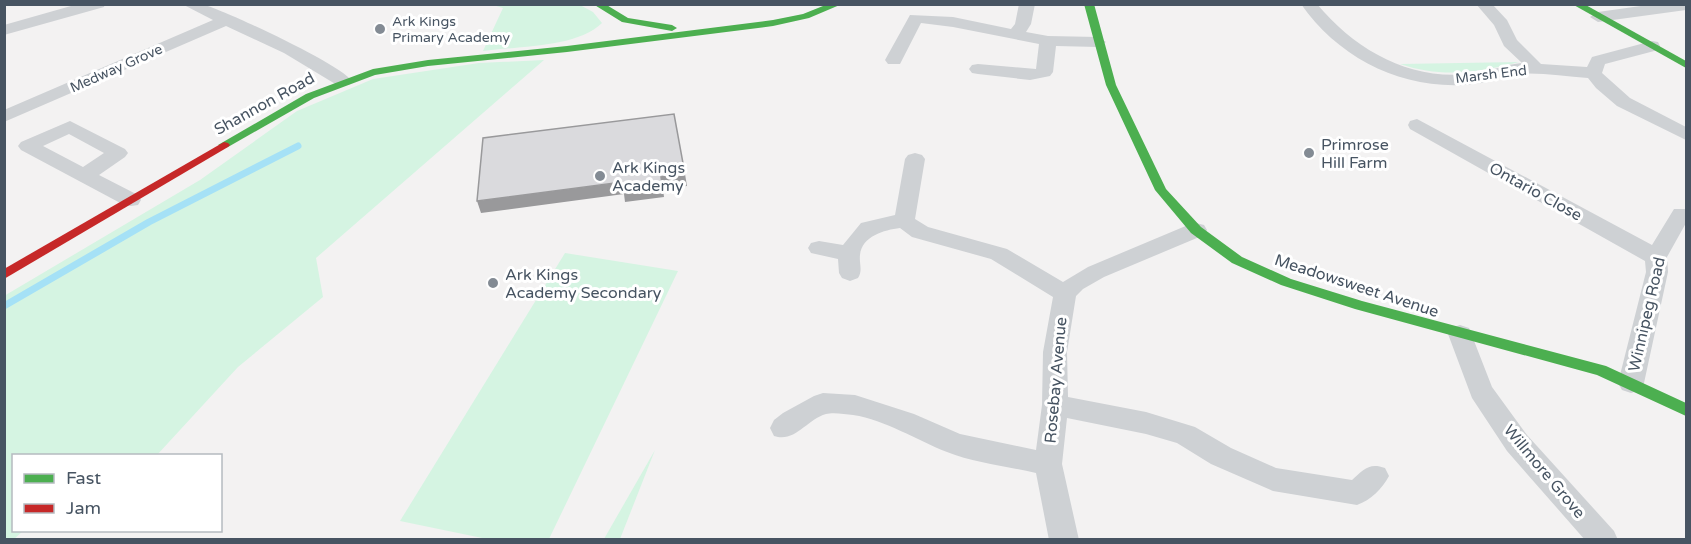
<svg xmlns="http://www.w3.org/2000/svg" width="1691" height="544" viewBox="0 0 1691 544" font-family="'Varela Round',sans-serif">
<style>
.green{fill:#d5f4e2}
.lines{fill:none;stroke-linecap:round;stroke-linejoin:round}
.stream{stroke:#a5e1f6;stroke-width:7}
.street{fill:#ced1d4;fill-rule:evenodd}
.fast{fill:#4caf50;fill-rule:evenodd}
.jam{fill:#c62828;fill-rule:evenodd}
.shaded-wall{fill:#99999b}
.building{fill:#dadadd;stroke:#99999b;stroke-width:1.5}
.poi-dot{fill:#838b94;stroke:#fff;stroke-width:2}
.labels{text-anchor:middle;stroke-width:6;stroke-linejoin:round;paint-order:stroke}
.far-poi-label{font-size:14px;fill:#475462;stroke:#fff;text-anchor:start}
.far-street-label{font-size:14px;fill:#475462;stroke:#fff}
.street-label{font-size:16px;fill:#475462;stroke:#fff}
.poi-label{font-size:16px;fill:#475462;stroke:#fff;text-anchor:start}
</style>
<rect width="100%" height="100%" fill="#f3f2f2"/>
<!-- green -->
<g class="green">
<path d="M 493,5 L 580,5 L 593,12 L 602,23 C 576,48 519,46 483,51 L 503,8 Z"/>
<path d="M 544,60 L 316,258 L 323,297 L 238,367 L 157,455 L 14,456 L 14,530 L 23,531 L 13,540 L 4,539 L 4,296 L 200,180 L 297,111 L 373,79 L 479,63 Z"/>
<path d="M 1519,62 C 1478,73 1441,78 1400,64 Z"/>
<path d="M 565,253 L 678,271 L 549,539 L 487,539 L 400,521 Z"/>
<path d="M 655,450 L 620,539 L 604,539 Z"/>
</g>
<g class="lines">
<!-- stream -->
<path class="stream" d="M 4,306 L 149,222 L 298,146"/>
<!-- street -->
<g class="street">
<path d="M 78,4 L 105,4 L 104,7 L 4,35 L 4,25 Z"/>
<path d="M 182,4 C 189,4 198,3 205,5 C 228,12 340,64 352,81 L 349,85 L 337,85 L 284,53 L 226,26 L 4,122 L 4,110 L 213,20 Z"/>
<path d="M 1019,4 L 1035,4 L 1031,24 L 1026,32 L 1048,36 L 1098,37 L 1106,42 L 1098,47 L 1056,46 L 1053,72 L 1050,76 L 1030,80 L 978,74 L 972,73 L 969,69 L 972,65 L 978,64 L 1036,69 L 1039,44 L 953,27 L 921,23 L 900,64 L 888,64 L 885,60 L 910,15 L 953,17 L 1011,29 L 1015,24 Z"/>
<path d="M 1301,4 L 1317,4 C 1356,51 1413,83 1476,73 C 1492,71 1506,64 1522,63 L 1504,46 L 1494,25 L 1476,4 L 1492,4 L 1507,20 L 1517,40 L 1541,64 L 1587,67 L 1592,57 L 1652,41 L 1658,42 L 1660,46 L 1658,50 L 1605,64 L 1602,73 L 1630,98 L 1686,127 L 1686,140 L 1617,106 L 1596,88 L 1588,78 C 1564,76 1539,72 1515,74 C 1501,75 1489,83 1475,84 C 1406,92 1340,60 1301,4 Z"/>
<path d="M 1655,4 L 1686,4 L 1686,10 L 1598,22 L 1590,17 L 1598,12 Z"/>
<path d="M 1417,119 L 1652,245 L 1674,209 L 1686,209 L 1686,223 L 1667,257 L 1668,272 L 1644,383 L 1640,390 L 1631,393 L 1622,390 L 1618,383 L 1646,272 L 1645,261 L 1410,129 L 1408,125 L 1410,121 Z"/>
<path d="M 70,121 L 125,149 L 128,153 L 125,157 L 99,175 L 138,195 L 141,200 L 138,205 L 131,206 L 124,205 L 21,150 L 18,146 L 21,142 ZM 69,134 L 104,153 L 83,167 L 43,146 Z"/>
<path d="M 915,153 L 922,155 L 925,159 L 915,219 L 928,227 L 1007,249 L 1063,282 L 1088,267 L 1188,225 L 1196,223 L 1204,225 L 1207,230 L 1204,235 L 1104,277 L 1083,289 L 1076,296 L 1067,352 L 1068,397 L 1146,412 L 1195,427 L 1231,448 L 1276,468 L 1352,480 C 1363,470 1369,462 1385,468 L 1389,476 C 1382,489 1371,500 1357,505 L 1273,491 L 1211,464 L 1177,443 L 1146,434 L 1067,418 L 1062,464 L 1079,540 L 1049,540 L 1036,473 C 1007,466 974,463 947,452 C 916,440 886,420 853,415 C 845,414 833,412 826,414 C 806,420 795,443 774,436 L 770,428 L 774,420 L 783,413 L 814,396 L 823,393 L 855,395 L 914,414 L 960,434 L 1036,450 L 1042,405 L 1043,352 L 1053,297 L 991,259 L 912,237 L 900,228 C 884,230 862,236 860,255 C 859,264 863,270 858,278 L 850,281 L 842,278 L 839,273 L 838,259 L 811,253 L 808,248 L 811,243 L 819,241 L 843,245 L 861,223 L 895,215 L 905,159 L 908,155 Z"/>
<path d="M 1460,325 L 1469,328 L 1492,387 L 1527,435 L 1614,531 L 1618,540 L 1585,540 L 1507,451 L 1472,398 L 1448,334 L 1451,328 Z"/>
</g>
<!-- fast -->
<g class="fast">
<path d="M 593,4 L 605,4 L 628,18 L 672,25 L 677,28 L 672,31 L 622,22 Z"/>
<path d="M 828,4 L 842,4 L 809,18 L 773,26 L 567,52 L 428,66 L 375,75 L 314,98 L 228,147 L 224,148 L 218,145 L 306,94 L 373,69 L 428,60 L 567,46 L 773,20 L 803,14 Z"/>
<path d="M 1084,4 L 1094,4 L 1116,85 L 1166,189 L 1201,227 L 1242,257 L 1291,279 L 1362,301 L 1606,366 L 1686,403 L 1686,416 L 1597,375 L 1355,309 L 1281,285 L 1232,263 L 1191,233 L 1155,190 L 1106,85 Z"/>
<path d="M 1572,4 L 1584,4 L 1686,61 L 1686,68 Z"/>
</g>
<!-- jam -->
<path class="jam" d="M 224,142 L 228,143 L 230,145 L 228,147 L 4,279 L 4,269 Z"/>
</g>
<!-- shaded-wall -->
<path class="shaded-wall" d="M 685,174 L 687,186 L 663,189 L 664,197 L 625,202 L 624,194 L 481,213 L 477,201 Z"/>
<!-- building -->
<path class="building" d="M 674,114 L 685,174 L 661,177 L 662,185 L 623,190 L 622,182 L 477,201 L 483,138 Z"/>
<!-- markers -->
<g class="poi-dot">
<circle cx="380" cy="29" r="6"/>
<circle cx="1309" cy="153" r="6"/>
<circle cx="600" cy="176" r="6"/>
<circle cx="493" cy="283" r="6"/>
</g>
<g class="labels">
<!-- far-poi labels -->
<g class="far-poi-label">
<text x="392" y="26">Ark Kings<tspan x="392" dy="16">Primary Academy</tspan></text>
</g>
<!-- far-street labels -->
<g class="far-street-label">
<text transform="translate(116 68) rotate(-24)" y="5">Medway Grove</text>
<text transform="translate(1491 74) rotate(-7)" y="5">Marsh End</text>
</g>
<!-- street labels -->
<g class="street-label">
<text transform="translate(264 103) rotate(-29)" y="6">Shannon Road</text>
<text transform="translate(1536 191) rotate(29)" y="6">Ontario Close</text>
<text transform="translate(1357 285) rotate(18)" y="6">Meadowsweet Avenue</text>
<text transform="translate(1646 314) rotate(-77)" y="6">Winnipeg Road</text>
<text transform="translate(1055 380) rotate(-85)" y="6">Rosebay Avenue</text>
<text transform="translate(1545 471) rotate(50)" y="6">Willmore Grove</text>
</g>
<!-- poi labels -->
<g class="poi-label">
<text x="1321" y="150">Primrose<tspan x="1321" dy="18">Hill Farm</tspan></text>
<text x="612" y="173">Ark Kings<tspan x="612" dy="18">Academy</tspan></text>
<text x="505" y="280">Ark Kings<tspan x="505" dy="18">Academy Secondary</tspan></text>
</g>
</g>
<!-- border -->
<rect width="1691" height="544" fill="none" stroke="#475462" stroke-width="12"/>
<!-- legend -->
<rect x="12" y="454" width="210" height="78" fill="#ffffff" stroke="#b5bbc0" stroke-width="1.5"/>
<rect x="24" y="474" width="30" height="9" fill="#4caf50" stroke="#b5bbc0" stroke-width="1.5"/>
<text x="66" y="484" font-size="18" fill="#475462">Fast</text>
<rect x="24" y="504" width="30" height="9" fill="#c62828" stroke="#b5bbc0" stroke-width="1.5"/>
<text x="66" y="514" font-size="18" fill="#475462">Jam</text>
</svg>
